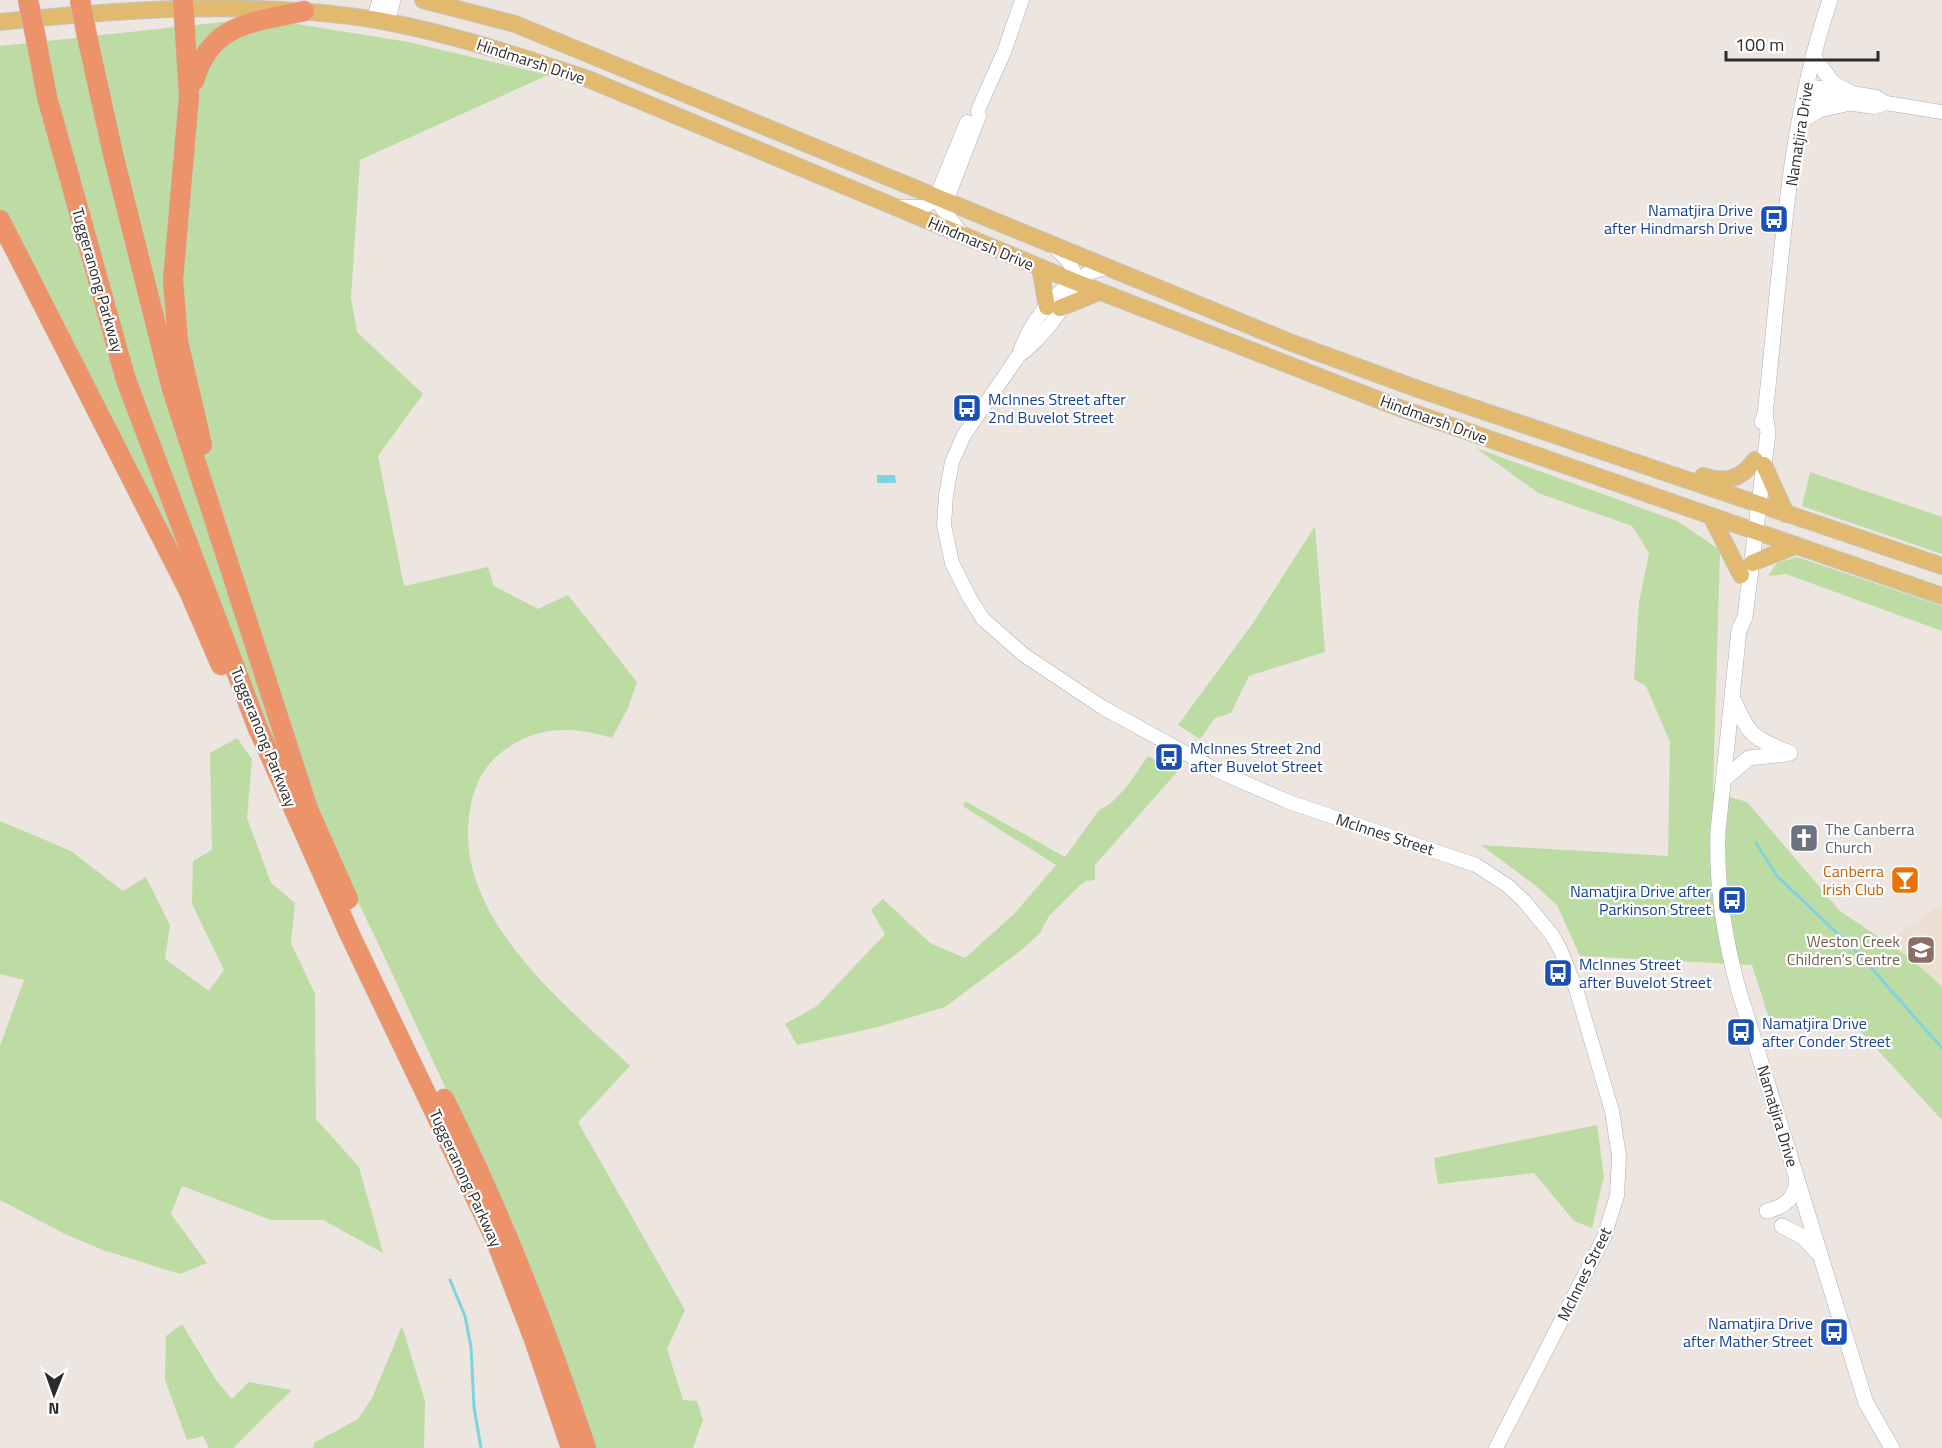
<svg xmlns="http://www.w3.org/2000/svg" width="1942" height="1448" viewBox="0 0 1942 1448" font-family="'Titillium Web',sans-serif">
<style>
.education{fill:#ebe0d1}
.green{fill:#bddca3}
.water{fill:#7fd3e1}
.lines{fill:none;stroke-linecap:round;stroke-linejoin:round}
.stream{stroke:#7fd3e1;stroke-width:3}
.tertiary-casing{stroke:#acafb6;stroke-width:15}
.secondary-casing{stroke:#acafb6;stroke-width:16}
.primary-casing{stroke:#c4c4c4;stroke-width:18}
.motorway-casing{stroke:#c4c4c4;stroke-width:21}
.tertiary{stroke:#fff;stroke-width:14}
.secondary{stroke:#fff;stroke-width:15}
.primary{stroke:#e1b96f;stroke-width:16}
.motorway{stroke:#ec936a;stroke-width:20}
.motorway-bridge-casing{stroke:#c4c4c4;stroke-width:21;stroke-linecap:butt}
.motorway-bridge{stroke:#ec936a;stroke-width:20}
.labels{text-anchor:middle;stroke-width:4.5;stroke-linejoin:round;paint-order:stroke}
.street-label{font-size:16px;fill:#2c2c2c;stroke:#fff}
.transit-label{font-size:16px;fill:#164399;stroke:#fff;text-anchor:start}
.worship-label{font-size:16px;fill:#5b616d;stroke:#fff;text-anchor:start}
.food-label{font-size:16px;fill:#c56008;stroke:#fff;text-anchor:end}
.education-label{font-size:16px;fill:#785e54;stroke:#fff;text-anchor:end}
</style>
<rect width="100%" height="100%" fill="#ece5e0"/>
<!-- education -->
<path class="education" d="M 1942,904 L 1942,987 L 1887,941 Z"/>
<!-- green -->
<g class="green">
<path d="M 260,18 L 408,42 L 548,75 L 360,160 L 351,298 L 357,332 L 423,394 L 378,456 L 404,586 L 488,567 L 494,586 L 538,609 L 568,595 L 637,682 L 628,708 L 612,738 C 568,725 532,726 497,756 C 479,772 472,793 469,816 C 456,919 564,1003 630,1066 L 578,1122 L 685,1310 L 667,1349 L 683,1400 L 697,1401 L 703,1420 L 693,1448 L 586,1448 L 524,1256 L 377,941 L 309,801 L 233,681 L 0,214 L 0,46 Z"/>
<path d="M 1476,448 L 1677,521 L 1720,550 L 1713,792 L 1747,802 L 1840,911 L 1913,960 L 1942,987 L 1942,1120 L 1850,1020 L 1769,1018 L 1752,965 L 1580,956 L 1557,905 L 1536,886 L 1481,845 L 1668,856 L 1670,742 L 1646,686 L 1634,679 L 1639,602 L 1649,553 L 1632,526 L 1538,493 Z"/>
<path d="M 1810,472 L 1942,517 L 1942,554 L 1802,506 Z"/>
<path d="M 1315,526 L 1325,652 L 1249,676 L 1231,713 L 1215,718 L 1200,739 L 1178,725 L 1253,623 Z"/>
<path d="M 1797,557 L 1942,606 L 1942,631 L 1786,574 L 1768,576 L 1777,563 Z"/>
<path d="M 237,738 L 252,759 L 247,818 L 271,883 L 295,903 L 291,943 L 315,994 L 316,1119 L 359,1167 L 383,1253 L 323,1220 L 271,1220 L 182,1186 L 171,1214 L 207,1263 L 180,1274 L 103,1250 L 65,1234 L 0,1200 L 0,1046 L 24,980 L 0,974 L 0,821 L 71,851 L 123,891 L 146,877 L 170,925 L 165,959 L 209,991 L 224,970 L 192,904 L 193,861 L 212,850 L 210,753 Z"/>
<path d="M 1148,756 L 1177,772 L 1095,865 L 1095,880 L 1086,881 L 1078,887 L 1049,916 L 1040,933 L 1024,948 L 945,1007 L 878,1027 L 797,1045 L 785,1024 L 817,1006 L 885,934 L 871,910 L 883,899 L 930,943 L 965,958 L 1014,914 L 1056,865 L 963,806 L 965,801 L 1065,857 L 1099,810 C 1118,803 1137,772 1148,756 Z"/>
<path d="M 1597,1125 L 1604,1176 L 1592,1228 L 1574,1221 L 1534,1173 L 1438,1184 L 1434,1158 Z"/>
<path d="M 182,1324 L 216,1380 L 232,1399 L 249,1382 L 292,1390 L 233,1448 L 209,1448 L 203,1436 L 187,1440 L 165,1380 L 166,1336 Z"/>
<path d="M 402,1326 L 425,1401 L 424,1448 L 313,1448 L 314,1443 L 358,1419 L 372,1398 Z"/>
</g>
<!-- water -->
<path class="water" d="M 877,475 L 895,475 L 896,483 L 877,483 Z"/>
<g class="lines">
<!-- stream -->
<g class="stream">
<path d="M 1756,843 L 1777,876 L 1858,953 L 1942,1048"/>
<path d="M 450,1280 L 465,1316 L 471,1347 L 474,1407 L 481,1448"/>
</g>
<!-- tertiary casing -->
<g class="tertiary-casing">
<g id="tertiary">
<path d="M 1807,86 L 1876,97 L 1886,103"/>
<path d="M 1805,97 L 1874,107 L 1886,103 L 1942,112"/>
<path d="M 899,207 L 923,207 L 949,194 L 979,116 L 978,110 L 1004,52 L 1022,0"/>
<path d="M 962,234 L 942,208 L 939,190 L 967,122"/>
<path d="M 1106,268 C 1066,275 1031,317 1019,355 L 964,435 L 952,462 L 946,495 L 944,525 L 952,563 L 969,597 L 983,619 L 1024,655 L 1102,707 L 1218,771 L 1289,802 L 1476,865 L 1508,886 L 1524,901 L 1552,935 L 1560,949 L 1576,989 L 1612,1111 L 1619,1156 L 1617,1196 L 1604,1237 L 1496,1448"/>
<path d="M 1019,355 C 1039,343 1079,295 1073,270 C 1070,261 1062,254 1055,248"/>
</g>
</g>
<!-- secondary casing -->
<g class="secondary-casing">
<g id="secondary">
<path d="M 374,19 L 380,0"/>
<path d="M 387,22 L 393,0"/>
<path d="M 1813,56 L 1834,84 L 1851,93"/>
<path d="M 1799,122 L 1819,110 L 1850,103"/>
<path d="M 1765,414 L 1768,432 L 1745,617 L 1739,630 L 1718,831 C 1716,886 1724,938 1739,991 L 1866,1403 L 1892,1448"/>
<path d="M 1762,422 L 1765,414 C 1781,276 1785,132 1830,0"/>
<path d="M 1733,699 C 1750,737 1752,737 1790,753"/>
<path d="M 1723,780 L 1749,758 L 1786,754"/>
<path d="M 1767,1211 C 1784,1207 1795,1199 1797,1180"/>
<path d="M 1782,1226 L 1803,1237 L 1818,1253"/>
</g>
</g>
<!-- primary casing -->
<g class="primary-casing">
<g id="primary">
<path d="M 423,0 L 515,24 L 1292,343 L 1418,389 L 1942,566"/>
<path d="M 0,22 C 124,9 253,0 377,20 C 449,33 519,56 588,79 L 1073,281 L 1397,407 L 1942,596"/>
<path d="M 1040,267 L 1047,307"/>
<path d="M 1060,308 L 1099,292"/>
<path d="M 1764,465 L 1786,514"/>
<path d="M 1703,476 C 1725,483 1741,480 1755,460"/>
<path d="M 1712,518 L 1741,575"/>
<path d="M 1752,563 L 1795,546"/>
</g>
</g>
<!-- motorway casing -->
<g class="motorway-casing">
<g id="motorway">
<path d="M 183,0 L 189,96 L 173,280 L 178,341 L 202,445"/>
<path d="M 87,36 L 113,154 L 172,389 L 308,809 L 348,899"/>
<path d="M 36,39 L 47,97 L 126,380 L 257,726 L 350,935 L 495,1238 L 534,1339 L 571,1448"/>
<path d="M 194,81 C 211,22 253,23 304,11"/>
<path d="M 0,220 L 189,591 L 221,665"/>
<path d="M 444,1099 C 501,1212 546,1328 586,1448"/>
</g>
</g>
<!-- tertiary -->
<use href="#tertiary" class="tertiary"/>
<!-- secondary -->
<use href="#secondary" class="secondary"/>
<!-- primary -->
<use href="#primary" class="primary"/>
<!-- motorway -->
<use href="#motorway" class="motorway"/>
<!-- motorway-bridge casing -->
<g class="motorway-bridge-casing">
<g id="motorway-bridge">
<path d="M 28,0 L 36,39"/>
<path d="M 80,0 L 87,36"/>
</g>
</g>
<!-- motorway-bridge -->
<use href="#motorway-bridge" class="motorway-bridge"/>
</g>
<!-- icons -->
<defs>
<g id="bus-square" transform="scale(1.5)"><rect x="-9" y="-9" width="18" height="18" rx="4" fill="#1a4fb4" stroke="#fff"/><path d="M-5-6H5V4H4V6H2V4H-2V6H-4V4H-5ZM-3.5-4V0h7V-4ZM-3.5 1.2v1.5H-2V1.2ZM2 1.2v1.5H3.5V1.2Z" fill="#fff"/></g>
<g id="church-square" transform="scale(1.5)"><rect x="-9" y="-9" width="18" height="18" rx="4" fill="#6b7280" stroke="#fff"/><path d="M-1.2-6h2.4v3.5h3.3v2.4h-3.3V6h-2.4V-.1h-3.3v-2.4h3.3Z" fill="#fff"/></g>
<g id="bar-square" transform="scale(1.5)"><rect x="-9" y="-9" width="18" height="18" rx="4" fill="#e8710a" stroke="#fff"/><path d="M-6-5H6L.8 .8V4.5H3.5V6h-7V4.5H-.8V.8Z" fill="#fff"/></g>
<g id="school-square" transform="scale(1.5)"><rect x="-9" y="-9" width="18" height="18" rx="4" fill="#8d6e63" stroke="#fff"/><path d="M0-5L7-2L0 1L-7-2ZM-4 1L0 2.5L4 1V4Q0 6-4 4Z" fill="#fff"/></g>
</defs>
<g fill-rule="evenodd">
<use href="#bus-square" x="1774" y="219"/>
<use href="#bus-square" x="967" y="408"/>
<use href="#bus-square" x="1169" y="757"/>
<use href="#church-square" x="1804" y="838"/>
<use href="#bar-square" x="1905" y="880"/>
<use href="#bus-square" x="1732" y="900"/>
<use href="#school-square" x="1921" y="950"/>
<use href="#bus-square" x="1558" y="973"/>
<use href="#bus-square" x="1741" y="1032"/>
<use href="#bus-square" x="1834" y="1332"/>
</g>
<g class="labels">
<!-- street labels -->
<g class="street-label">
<text transform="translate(531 61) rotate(18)" y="6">Hindmarsh Drive</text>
<text transform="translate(1799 134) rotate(-81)" y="6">Namatjira Drive</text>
<text transform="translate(981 243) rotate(23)" y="6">Hindmarsh Drive</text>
<text transform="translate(98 280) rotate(74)" y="6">Tuggeranong Parkway</text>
<text transform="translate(1434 419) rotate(20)" y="6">Hindmarsh Drive</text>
<text transform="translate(264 737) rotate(68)" y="6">Tuggeranong Parkway</text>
<text transform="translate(1385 834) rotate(18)" y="6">McInnes Street</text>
<text transform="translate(1778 1116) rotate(73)" y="6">Namatjira Drive</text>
<text transform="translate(466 1178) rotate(65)" y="6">Tuggeranong Parkway</text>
<text transform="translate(1584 1274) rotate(-64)" y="6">McInnes Street</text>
</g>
<!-- transit labels -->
<g class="transit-label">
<text x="1753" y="216" text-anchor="end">Namatjira Drive<tspan x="1753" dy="18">after Hindmarsh Drive</tspan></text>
<text x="988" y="405">McInnes Street after<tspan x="988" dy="18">2nd Buvelot Street</tspan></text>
<text x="1190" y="754">McInnes Street 2nd<tspan x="1190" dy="18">after Buvelot Street</tspan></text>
<text x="1711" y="897" text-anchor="end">Namatjira Drive after<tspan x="1711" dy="18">Parkinson Street</tspan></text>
<text x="1579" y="970">McInnes Street<tspan x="1579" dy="18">after Buvelot Street</tspan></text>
<text x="1762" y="1029">Namatjira Drive<tspan x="1762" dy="18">after Conder Street</tspan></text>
<text x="1813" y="1329" text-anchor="end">Namatjira Drive<tspan x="1813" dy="18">after Mather Street</tspan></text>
</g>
<!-- worship labels -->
<g class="worship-label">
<text x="1825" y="835">The Canberra<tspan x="1825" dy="18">Church</tspan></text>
</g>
<!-- food labels -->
<g class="food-label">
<text x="1884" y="877">Canberra<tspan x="1884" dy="18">Irish Club</tspan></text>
</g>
<!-- education labels -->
<g class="education-label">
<text x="1900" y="947">Weston Creek<tspan x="1900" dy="18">Children’s Centre</tspan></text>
</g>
</g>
<!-- north arrow -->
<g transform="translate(54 1394) rotate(181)" stroke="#ffffff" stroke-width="4.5" paint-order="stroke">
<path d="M0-4.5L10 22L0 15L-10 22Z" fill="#2c2c2c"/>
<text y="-9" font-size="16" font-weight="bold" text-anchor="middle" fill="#2c2c2c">N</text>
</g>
<!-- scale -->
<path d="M1726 51v9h152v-9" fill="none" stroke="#2c2c2c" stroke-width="3"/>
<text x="1735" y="51" font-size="18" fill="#2c2c2c" stroke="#ffffff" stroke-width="4.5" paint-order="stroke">100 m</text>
</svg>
